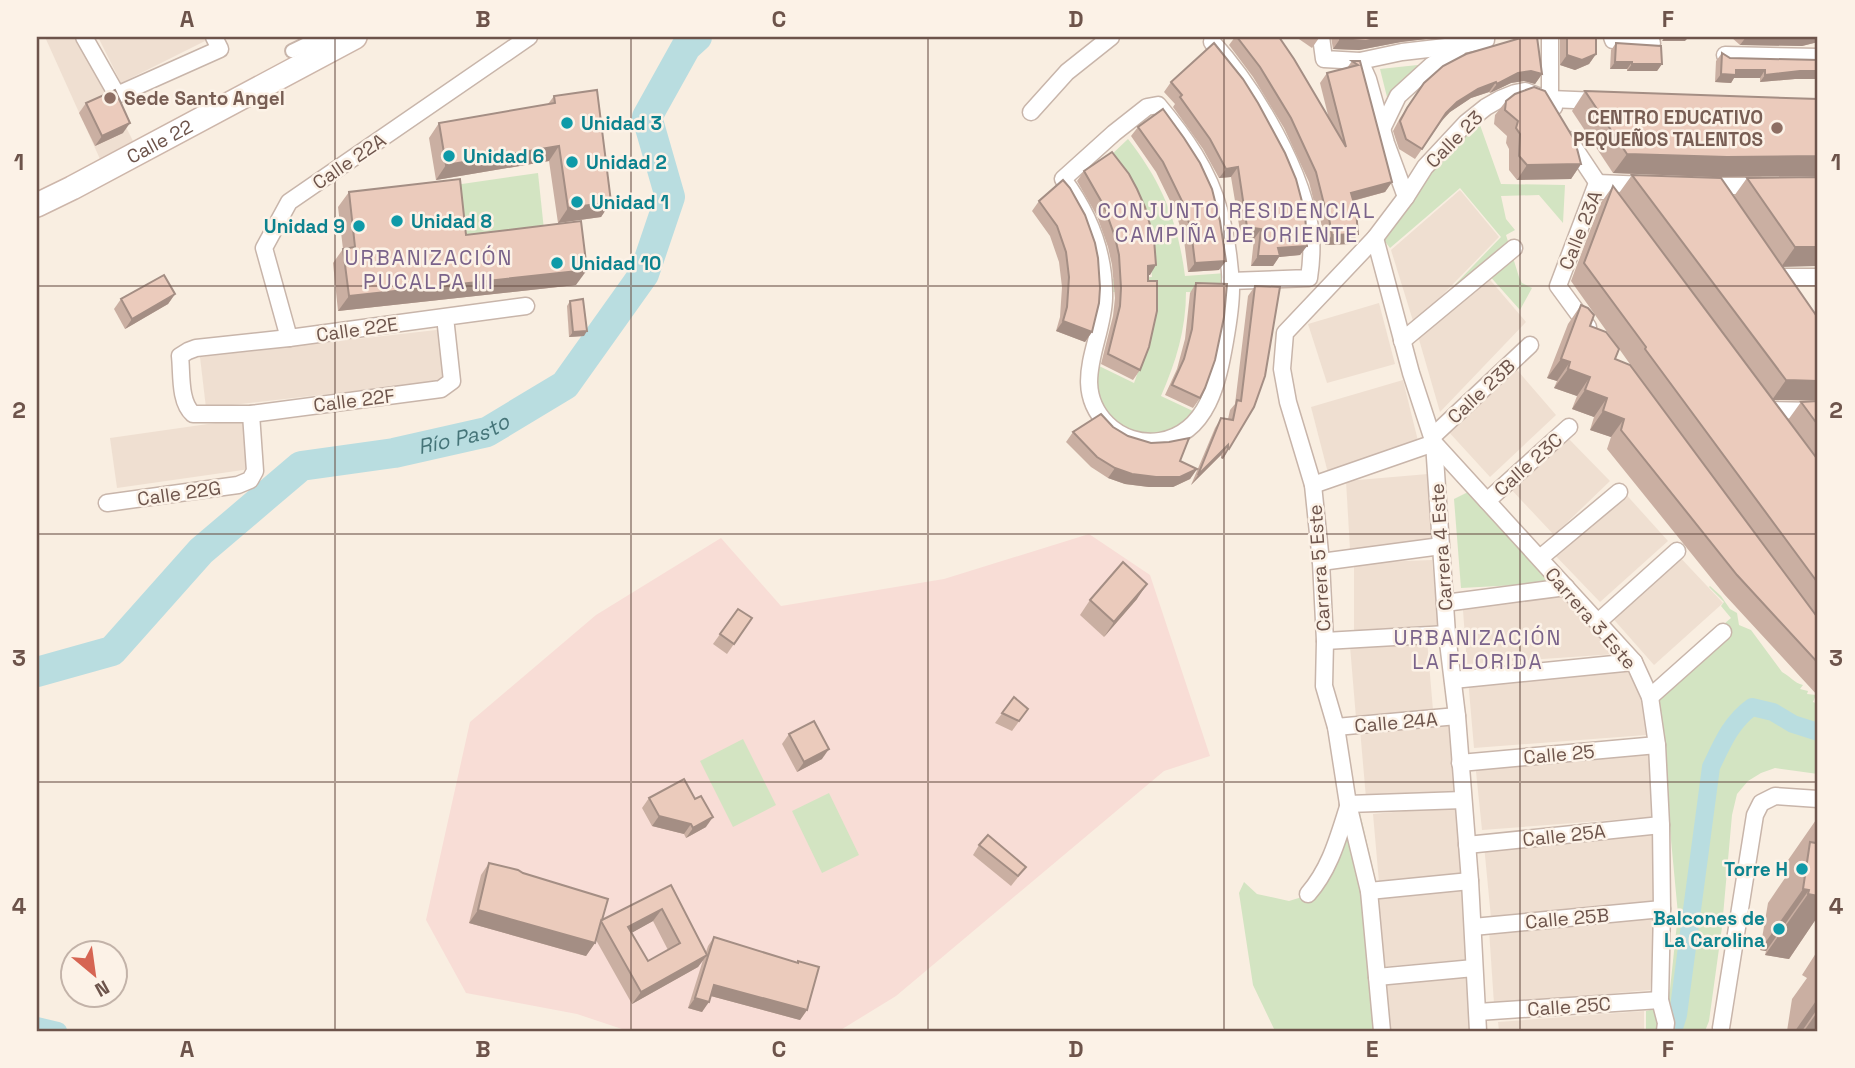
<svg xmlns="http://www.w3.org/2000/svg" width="1855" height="1068" viewBox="0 0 1855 1068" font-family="'Space Grotesk',sans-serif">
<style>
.residential{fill:#efdfd1}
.commercial{fill:#f8ddd6}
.green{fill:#d3e4c2}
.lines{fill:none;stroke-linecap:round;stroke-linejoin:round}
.canal{stroke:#b9dde0;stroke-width:18}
.river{stroke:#b9dde0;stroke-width:30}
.pedestrian-casing{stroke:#c8b5aa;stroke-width:16}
.minor-casing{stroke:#c8b5aa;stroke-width:19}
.secondary-casing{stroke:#cdb6aa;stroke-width:26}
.pedestrian{stroke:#fff;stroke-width:12}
.minor{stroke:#fff;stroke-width:16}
.secondary{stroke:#fff;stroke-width:23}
.wall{fill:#caafa2;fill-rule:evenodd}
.shaded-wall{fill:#a48e84}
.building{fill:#ebcbbc;stroke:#a48e84;stroke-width:2;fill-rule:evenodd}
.grid{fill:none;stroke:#6d544b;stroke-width:2;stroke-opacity:0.55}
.education-dot{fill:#8d6e63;stroke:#fcf2e7;stroke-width:2.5}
.culture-dot{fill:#0f9aa8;stroke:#fcf2e7;stroke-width:2.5}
.labels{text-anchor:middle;stroke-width:5;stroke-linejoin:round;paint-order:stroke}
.education-label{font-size:19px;font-weight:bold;fill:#785e54;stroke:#fcf2e7;text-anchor:start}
.culture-label{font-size:19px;font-weight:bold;fill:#0d838f;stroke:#fcf2e7;text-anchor:start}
.street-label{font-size:19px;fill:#6d544b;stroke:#fcf2e7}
.neighbourhood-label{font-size:21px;letter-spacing:2px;fill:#7a638a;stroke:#fcf2e7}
.water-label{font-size:21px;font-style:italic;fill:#457478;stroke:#fcf2e7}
.neatline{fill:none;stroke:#6d544b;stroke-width:2.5}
.grid-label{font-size:23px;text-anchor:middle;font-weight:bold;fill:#6d544b}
</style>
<rect width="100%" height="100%" fill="#f9eee1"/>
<!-- residential -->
<g class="residential">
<path d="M 45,37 L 81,37 L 133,141 L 100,159 Z"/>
<path d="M 98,37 L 205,37 L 207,40 L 121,83 Z"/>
<path d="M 1460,190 L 1499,237 L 1414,324 L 1391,250 Z"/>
<path d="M 1486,275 L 1526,322 L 1440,412 L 1418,336 Z"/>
<path d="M 1379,303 L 1395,364 L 1327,383 L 1308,324 Z"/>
<path d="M 445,329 L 450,380 L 206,408 L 200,357 Z"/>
<path d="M 1512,364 L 1556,415 L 1490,477 L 1447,430 Z"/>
<path d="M 1403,380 L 1419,445 L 1328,473 L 1311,407 Z"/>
<path d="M 243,419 L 250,469 L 117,488 L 110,438 Z"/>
<path d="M 1566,436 L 1610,481 L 1554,535 L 1508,486 Z"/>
<path d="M 1428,474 L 1431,539 L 1350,549 L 1346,481 Z"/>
<path d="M 1622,490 L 1668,541 L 1600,602 L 1552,552 Z"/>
<path d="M 1675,552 L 1723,603 L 1654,665 L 1609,614 Z"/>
<path d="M 1432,560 L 1438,625 L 1354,631 L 1354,563 Z"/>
<path d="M 1557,590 L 1616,654 L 1467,664 L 1462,597 Z"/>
<path d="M 1427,640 L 1433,710 L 1356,718 L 1350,646 Z"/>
<path d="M 1628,668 L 1643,687 L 1646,735 L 1474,748 L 1468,679 Z"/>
<path d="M 1448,722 L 1455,791 L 1366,798 L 1360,729 Z"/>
<path d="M 1648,748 L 1653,817 L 1482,830 L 1475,762 Z"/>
<path d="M 1456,806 L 1462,873 L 1379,882 L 1373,814 Z"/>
<path d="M 1653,830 L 1659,904 L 1491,918 L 1484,845 Z"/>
<path d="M 1463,890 L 1471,959 L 1380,967 L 1376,896 Z"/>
<path d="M 1658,915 L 1650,990 L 1494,1004 L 1489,930 Z"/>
<path d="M 1469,975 L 1473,1031 L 1386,1031 L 1384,981 Z"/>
<path d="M 1644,1011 L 1644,1031 L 1499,1031 L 1498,1022 Z"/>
</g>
<!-- commercial -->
<path class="commercial" d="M 1089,534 L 1150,575 L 1210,756 L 1164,771 L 896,996 L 839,1031 L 628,1031 L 577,1014 L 466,993 L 426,920 L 470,722 L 596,615 L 721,538 L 781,606 L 944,579 Z"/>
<!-- green -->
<g class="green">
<path d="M 1427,64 L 1389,105 L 1380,69 Z"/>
<path d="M 1480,125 L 1501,184 L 1565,185 L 1563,223 L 1539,195 L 1501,196 L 1506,219 L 1515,230 L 1506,235 L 1519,277 L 1522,283 L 1532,288 L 1520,310 L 1487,273 L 1415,326 L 1501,237 L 1460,188 L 1390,248 L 1381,236 L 1445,145 L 1472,126 Z"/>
<path d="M 1128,139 C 1162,182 1178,222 1185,276 L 1226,273 L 1227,293 L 1186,292 C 1186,329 1176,362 1161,396 L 1195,412 C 1170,444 1119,441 1101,402 C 1095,390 1097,378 1097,365 L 1134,383 L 1143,358 L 1152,293 L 1112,292 L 1112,279 L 1152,277 L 1150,256 L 1108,158 Z"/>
<path d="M 538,173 L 544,230 L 461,237 L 455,185 Z"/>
<path d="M 1470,491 L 1552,583 L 1461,588 L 1454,499 Z"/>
<path d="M 1710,586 L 1721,596 L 1730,609 L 1737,613 L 1739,625 L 1751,630 L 1782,672 C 1790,676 1794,683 1803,685 L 1800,689 L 1808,691 L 1807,694 L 1816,695 L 1813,702 L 1818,704 L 1818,774 L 1775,768 L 1761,773 L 1748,781 L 1737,794 L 1732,815 L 1722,927 L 1709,1021 L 1705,1031 L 1646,1031 L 1646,1011 L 1666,1006 L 1670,989 L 1678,914 L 1656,681 L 1731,618 L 1721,606 L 1724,602 L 1709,587 Z"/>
<path d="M 743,739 L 776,805 L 733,827 L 700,761 Z"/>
<path d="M 829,793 L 859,855 L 822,873 L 792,811 Z"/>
<path d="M 1357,800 L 1375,877 L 1365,895 L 1369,974 L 1378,1031 L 1275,1031 L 1253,985 L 1239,893 L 1244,882 L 1257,894 L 1289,901 L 1315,893 Z"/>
</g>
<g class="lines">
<!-- canal -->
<g class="canal">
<path d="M 37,1026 L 58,1031"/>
<path d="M 1673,1031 L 1678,1015 L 1711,767 C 1722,744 1731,722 1752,707 L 1773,712 L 1793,724 L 1818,732"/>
</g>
<!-- river -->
<path class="river" id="s1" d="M 37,672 L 112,651 L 201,551 L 301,466 L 394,453 L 487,432 L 565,385 L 644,274 L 670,197 L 647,117 L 686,47 L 697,37"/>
<!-- pedestrian casing -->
<g class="pedestrian-casing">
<path id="pedestrian" d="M 292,51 L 321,37"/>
</g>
<!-- minor casing -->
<g class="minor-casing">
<g id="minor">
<path d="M 84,37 L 117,95 L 220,49 L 214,37"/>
<path d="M 1321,37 L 1324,59 L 1360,61 L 1402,52 L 1463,45 L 1486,40 L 1486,37"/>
<path d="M 1550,37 L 1550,99 L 1554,107"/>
<path d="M 1612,37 L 1613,40 L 1652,43"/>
<path d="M 1212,42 C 1254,88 1305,173 1311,236 C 1312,250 1311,265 1309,278 L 1230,281"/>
<path d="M 1725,55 L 1818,57"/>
<path d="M 1360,61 L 1368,79 L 1386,143 L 1406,197"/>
<path d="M 1158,105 C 1184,136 1209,171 1219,210 C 1226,234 1230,263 1231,289 C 1231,307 1228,324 1225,341 C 1218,381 1208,433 1160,441 C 1141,444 1121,438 1107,424 C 1069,385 1103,342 1104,298 C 1105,254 1089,214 1063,179 L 1114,133 L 1147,107 Z"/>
<path d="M 1031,112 L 1067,72 L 1111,37"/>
<path d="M 1382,129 L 1398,96 L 1432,65 L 1458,49"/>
<path d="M 1569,140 L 1603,191"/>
<path d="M 1705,186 L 1760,186"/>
<path d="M 1375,238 L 1411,373 L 1434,443 L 1447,634 L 1457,716 L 1470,881 L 1478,1031"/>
<path d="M 1777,277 L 1818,277"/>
<path d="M 445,317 L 452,381 L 441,389 L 251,414 L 193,414 C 179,402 182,373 180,356 L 188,351 L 196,348 L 289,338 L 526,306"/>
<path d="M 1588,327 L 1558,286 L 1597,183 L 1648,185"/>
<path d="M 289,338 L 264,248 L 289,202 L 529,37"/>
<path d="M 1402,341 L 1514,248"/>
<path d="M 1768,410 L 1818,411"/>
<path d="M 1432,437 L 1530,345"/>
<path d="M 1313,485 L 1434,443 L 1634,662 L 1650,697 L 1657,745 L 1661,825 L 1662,909 L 1660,1000 L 1666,1023 L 1665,1031"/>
<path d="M 1487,501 L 1569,427"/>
<path d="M 107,503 L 238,485 L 250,480 L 255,471 L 251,414"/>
<path d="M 1540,558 L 1619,492"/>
<path d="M 1321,562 L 1441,546"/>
<path d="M 1445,603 L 1566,587"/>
<path d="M 1598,622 L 1677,551"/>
<path d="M 1325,641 L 1447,634"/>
<path d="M 1453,680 L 1634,662"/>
<path d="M 1650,697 L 1723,632"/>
<path d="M 1336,727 L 1457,716"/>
<path d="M 1460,763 L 1657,745"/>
<path d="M 1348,804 L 1463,800"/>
<path d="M 1467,845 L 1661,825"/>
<path d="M 1369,891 L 1470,881"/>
<path d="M 1308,894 C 1330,869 1338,838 1348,807"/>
<path d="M 1473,927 L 1662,909"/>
<path d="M 1377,977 L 1474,968"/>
<path d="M 1478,1012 L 1660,1000"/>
<path d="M 1721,1028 L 1755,815 L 1761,803 L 1775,796 L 1818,799"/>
<path d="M 1382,1031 L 1369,891 L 1348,804 L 1336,727 L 1324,686 L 1325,641 L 1321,562 L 1313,485 L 1288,402 L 1282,369 L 1285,333 L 1375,238 L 1406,197 L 1425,167 L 1466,123 L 1486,107 L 1500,99 L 1515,93 L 1525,91 L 1538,96 L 1550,99 L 1599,101"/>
</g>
</g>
<!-- secondary casing -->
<g class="secondary-casing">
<g id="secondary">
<path id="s2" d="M 37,205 L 72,188 L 355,37"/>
</g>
</g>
<!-- pedestrian -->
<use href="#pedestrian" class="pedestrian"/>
<!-- minor -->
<use href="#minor" class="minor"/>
<!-- secondary -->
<use href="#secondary" class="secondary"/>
</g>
<!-- wall -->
<g class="wall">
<path d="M 1235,37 L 1279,37 L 1329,119 L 1320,83 L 1327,73 L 1347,68 L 1352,61 L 1360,61 L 1392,182 L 1385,192 L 1353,201 L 1358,234 L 1351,244 L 1325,245 L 1320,217 L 1318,218 L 1309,182 L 1284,128 L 1253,77 L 1229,45 Z"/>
<path d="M 1296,37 L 1319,37 L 1319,38 L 1312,48 Z"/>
<path d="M 1331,37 L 1443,37 L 1401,42 L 1359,50 L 1333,49 Z"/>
<path d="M 1560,37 L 1596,37 L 1596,54 L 1589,64 L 1575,70 L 1560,65 Z"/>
<path d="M 1731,37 L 1818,37 L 1818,42 L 1802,46 L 1740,45 Z"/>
<path d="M 1214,43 L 1307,246 L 1300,255 L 1279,257 L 1273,266 L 1251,266 L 1254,239 L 1241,237 L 1231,177 L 1219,178 L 1203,149 L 1173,107 L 1175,104 L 1164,92 L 1171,82 Z"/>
<path d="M 1616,43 L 1662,64 L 1657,71 L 1627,71 L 1627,69 L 1610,69 L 1611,50 Z"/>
<path d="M 1722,53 L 1730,58 L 1818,60 L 1818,79 L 1795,79 L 1760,82 L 1760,78 L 1734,78 L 1731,83 L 1715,82 L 1716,61 Z"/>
<path d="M 1542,74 L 1535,84 L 1524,81 L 1511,83 L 1490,93 L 1489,92 L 1471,98 L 1450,112 L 1441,122 L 1415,159 L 1399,149 L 1393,131 L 1400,118 L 1424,83 Z"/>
<path d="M 1585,91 L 1818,176 L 1713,177 L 1613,173 L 1572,111 Z"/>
<path d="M 554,96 L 611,202 L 601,217 L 558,223 L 549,161 L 436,180 L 429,138 L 439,123 L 548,104 Z"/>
<path d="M 1506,101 L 1581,164 L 1571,179 L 1517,180 L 1509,170 L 1509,149 L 1506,143 L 1507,136 L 1494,124 L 1495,115 Z"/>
<path d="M 86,103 L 123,133 L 95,146 L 79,113 Z"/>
<path d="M 1163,109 L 1219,270 L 1188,272 L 1184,240 L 1176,213 L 1156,172 L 1131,136 L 1138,127 Z"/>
<path d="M 1084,171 L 1150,275 L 1148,275 L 1140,370 L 1133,380 L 1101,364 L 1113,316 L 1115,298 L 1112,265 L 1108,247 L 1097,216 L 1077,181 Z"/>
<path d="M 1632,175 L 1734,196 L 1747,178 L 1818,266 L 1782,266 L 1818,318 L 1818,401 L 1773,400 L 1788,420 L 1801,402 L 1818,401 L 1818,696 L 1724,594 L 1607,449 L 1611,437 L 1590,430 L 1594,417 L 1572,409 L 1577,396 L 1554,388 L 1557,381 L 1547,378 L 1568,324 L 1581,305 L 1590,326 L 1615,359 L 1632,367 L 1571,281 L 1600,204 L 1613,186 L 1619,193 Z"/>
<path d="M 349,192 L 576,285 L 338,311 L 333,263 L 343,249 L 338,207 Z"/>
<path d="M 1039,201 L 1085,215 L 1092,332 L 1085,342 L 1056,331 L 1060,317 L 1062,287 L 1059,262 L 1050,236 L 1032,211 Z"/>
<path d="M 1196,283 L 1200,398 L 1193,408 L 1165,395 L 1177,369 L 1185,339 L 1190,293 Z"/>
<path d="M 1255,286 L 1265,376 L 1223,459 L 1221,458 L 1221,455 L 1191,485 L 1215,428 L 1221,418 L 1228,419 L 1230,410 L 1235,404 L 1248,296 Z"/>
<path d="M 175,294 L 168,304 L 125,329 L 114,309 L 121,299 Z"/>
<path d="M 570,301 L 584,336 L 569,337 L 567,306 Z"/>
<path d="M 1113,427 L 1128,436 L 1197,469 L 1190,479 L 1173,487 L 1149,487 L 1125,484 L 1108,478 L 1091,467 L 1066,442 L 1073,432 Z"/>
<path d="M 1137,599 L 1104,637 L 1080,615 L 1090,600 Z"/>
<path d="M 738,609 L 752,618 L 727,654 L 713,644 Z"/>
<path d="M 1014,697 L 1028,709 L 1012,731 L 995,723 Z"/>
<path d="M 789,734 L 822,759 L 797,772 L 782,744 Z"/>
<path d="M 649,798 L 706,827 L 686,838 L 684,834 L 652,826 L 642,808 Z"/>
<path d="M 1818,817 L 1818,916 L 1789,959 L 1765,955 L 1766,951 L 1760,950 L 1768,903 L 1785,878 L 1783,874 L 1786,870 L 1784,866 Z"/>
<path d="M 979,845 L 1026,867 L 1011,886 L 973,855 Z"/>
<path d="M 489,863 L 602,920 L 671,885 L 706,952 L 708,946 L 714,937 L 797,963 L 798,961 L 807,1010 L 800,1020 L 711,996 L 702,1012 L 688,1008 L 703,960 L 698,967 L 632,1004 L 596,940 L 595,943 L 586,956 L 469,923 L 481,875 ZM 653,921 L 668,950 L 648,961 L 631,933 Z"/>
<path d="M 1818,950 L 1818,1031 L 1787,1031 L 1792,999 L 1807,978 L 1802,975 Z"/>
</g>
<!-- shaded-wall -->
<g class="shaded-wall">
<path d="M 1384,37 L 1443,37 L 1401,42 L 1359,50 L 1333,49 L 1340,39 Z"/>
<path d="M 1665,37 L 1689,37 L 1685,41 L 1662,41 Z"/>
<path d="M 1746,37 L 1818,37 L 1818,42 L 1802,46 L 1740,45 Z"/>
<path d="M 1596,54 L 1589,64 L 1575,70 L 1560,65 L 1567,55 Z"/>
<path d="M 1615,62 L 1632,62 L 1627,69 L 1610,69 Z"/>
<path d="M 1632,64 L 1662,64 L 1657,71 L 1627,71 Z"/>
<path d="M 1736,70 L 1765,70 L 1760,78 L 1734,78 L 1731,83 L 1715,82 L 1721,74 Z"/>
<path d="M 1531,71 L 1542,74 L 1535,84 L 1524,81 L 1511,83 L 1490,93 L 1497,84 L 1518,73 Z"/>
<path d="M 1800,71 L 1818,71 L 1818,79 L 1795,79 L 1760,82 L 1765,75 Z"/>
<path d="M 1496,82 L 1489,92 L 1471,98 L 1450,112 L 1439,123 L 1446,113 L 1457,102 L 1478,89 Z"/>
<path d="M 130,123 L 123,133 L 95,146 L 102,136 Z"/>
<path d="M 559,146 L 549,161 L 436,180 L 446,165 Z"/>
<path d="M 1627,154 L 1818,156 L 1818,176 L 1713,177 L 1613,173 Z"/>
<path d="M 1581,164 L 1571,179 L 1517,180 L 1527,165 Z"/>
<path d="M 1238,167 L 1231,177 L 1219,178 L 1226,169 Z"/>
<path d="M 1392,182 L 1385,192 L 1344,203 L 1351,193 Z"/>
<path d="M 611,202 L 601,217 L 558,223 L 568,208 Z"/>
<path d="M 1247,227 L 1261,229 L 1254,239 L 1241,237 Z"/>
<path d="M 1358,234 L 1351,244 L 1325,245 L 1332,235 Z"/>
<path d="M 1307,246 L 1300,255 L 1279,257 L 1273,266 L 1251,266 L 1258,256 L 1278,248 Z"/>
<path d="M 1795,247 L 1818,247 L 1818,266 L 1781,267 Z"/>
<path d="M 1226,261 L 1219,270 L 1188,272 L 1195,263 Z"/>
<path d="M 1156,265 L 1150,275 L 1141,275 L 1148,266 Z"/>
<path d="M 587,270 L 576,285 L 338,311 L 349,296 Z"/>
<path d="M 175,294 L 168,304 L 125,329 L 132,319 Z"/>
<path d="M 1063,321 L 1092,332 L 1085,342 L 1056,331 Z"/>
<path d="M 587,331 L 584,336 L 569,337 L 573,332 Z"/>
<path d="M 1561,359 L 1570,362 L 1557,381 L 1547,378 Z"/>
<path d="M 1568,369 L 1590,377 L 1577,396 L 1554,388 Z"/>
<path d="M 1786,380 L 1818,381 L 1818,400 L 1772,400 Z"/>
<path d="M 1585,390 L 1607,398 L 1594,417 L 1572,409 Z"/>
<path d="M 1603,411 L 1624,419 L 1611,437 L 1590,430 Z"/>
<path d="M 1228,445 L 1221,455 L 1191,485 L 1198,475 Z"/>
<path d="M 1228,448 L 1229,449 L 1223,459 L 1221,458 Z"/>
<path d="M 1115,468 L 1197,469 L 1190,479 L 1173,487 L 1149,487 L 1125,484 L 1108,478 Z"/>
<path d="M 1147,584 L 1137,599 L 1104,637 L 1114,622 Z"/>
<path d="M 829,749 L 822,759 L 797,772 L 804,762 Z"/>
<path d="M 659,816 L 691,824 L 684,834 L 652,826 Z"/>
<path d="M 713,817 L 706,827 L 686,838 L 693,828 Z"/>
<path d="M 1803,889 L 1809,890 L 1766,951 L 1760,950 Z"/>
<path d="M 1808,894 L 1818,896 L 1818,916 L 1789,959 L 1765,955 Z"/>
<path d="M 662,909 L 653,921 L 619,940 L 628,927 Z"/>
<path d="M 478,910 L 595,943 L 586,956 L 469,923 Z"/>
<path d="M 707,955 L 698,967 L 632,1004 L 641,992 Z"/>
<path d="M 714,985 L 807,1010 L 800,1020 L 707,995 Z"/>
<path d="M 695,998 L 709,1002 L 702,1012 L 688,1008 Z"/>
<path d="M 1818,998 L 1818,1008 L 1802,1031 L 1795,1031 Z"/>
<path d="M 1818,1011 L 1818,1031 L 1804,1031 Z"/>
</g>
<!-- building -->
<g class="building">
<path d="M 1237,37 L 1279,37 L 1294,59 L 1346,147 L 1327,73 L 1358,65 L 1352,61 L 1360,61 L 1392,182 L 1351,193 L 1356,210 L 1358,234 L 1332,235 L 1327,207 L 1325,208 L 1316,172 L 1291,118 L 1260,67 Z"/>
<path d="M 1340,37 L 1384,37 L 1366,41 L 1340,39 Z"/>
<path d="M 1524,37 L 1537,37 L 1542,74 L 1531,71 L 1518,73 L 1497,84 L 1496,82 L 1478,89 L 1457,102 L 1446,113 L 1422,149 L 1406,139 L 1400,121 L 1407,108 L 1424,83 L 1443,66 L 1466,54 Z"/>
<path d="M 1567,37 L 1596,37 L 1596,54 L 1582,60 L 1567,55 Z"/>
<path d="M 1745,37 L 1815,37 L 1807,38 Z"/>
<path d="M 1214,43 L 1243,79 L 1258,103 L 1285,153 L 1296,179 L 1305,213 L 1307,246 L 1278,248 L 1280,256 L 1258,256 L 1261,229 L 1247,227 L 1238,167 L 1226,169 L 1210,139 L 1180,97 L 1182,95 L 1171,82 Z"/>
<path d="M 1616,43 L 1661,46 L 1662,64 L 1632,64 L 1632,62 L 1615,62 Z"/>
<path d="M 1722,53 L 1730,58 L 1818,60 L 1818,71 L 1800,71 L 1765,75 L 1765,70 L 1736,70 L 1736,75 L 1721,74 Z"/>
<path d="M 1534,87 L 1545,91 L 1575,141 L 1581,164 L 1527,165 L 1519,156 L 1520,134 L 1516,128 L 1518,121 L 1505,110 L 1506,101 L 1515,94 Z"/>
<path d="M 115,90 L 130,123 L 102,136 L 86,103 Z"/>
<path d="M 597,90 L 611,202 L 568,208 L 559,146 L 446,165 L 439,123 L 555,103 L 554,96 Z"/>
<path d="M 1585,91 L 1818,99 L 1818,156 L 1727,157 L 1627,154 Z"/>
<path d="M 1163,109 L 1184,138 L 1200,163 L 1212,189 L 1220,221 L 1226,261 L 1195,263 L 1191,230 L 1183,203 L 1163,162 L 1138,127 Z"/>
<path d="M 1112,152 L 1129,174 L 1137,189 L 1145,207 L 1154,239 L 1156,265 L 1148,266 L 1148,281 L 1157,281 L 1157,311 L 1149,347 L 1140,370 L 1108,354 L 1120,306 L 1121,288 L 1119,255 L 1115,237 L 1104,206 L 1084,171 Z"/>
<path d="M 1632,175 L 1721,178 L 1818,318 L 1818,381 L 1786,380 Z"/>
<path d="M 1818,177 L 1818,247 L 1795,247 L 1747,178 Z"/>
<path d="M 460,179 L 466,235 L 581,221 L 587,270 L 349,296 L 343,249 L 355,247 L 349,192 Z"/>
<path d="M 1063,180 L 1070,188 L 1085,215 L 1095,243 L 1098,258 L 1100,288 L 1099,303 L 1092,332 L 1063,321 L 1067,307 L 1069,277 L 1066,252 L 1057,226 L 1039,201 Z"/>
<path d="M 1613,186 L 1818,460 L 1818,583 L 1645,349 L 1646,347 L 1584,263 Z"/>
<path d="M 164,275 L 175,294 L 132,319 L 121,299 Z"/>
<path d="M 1196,283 L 1227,284 L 1224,317 L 1215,360 L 1205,388 L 1200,398 L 1172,385 L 1184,359 L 1192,329 Z"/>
<path d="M 1255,286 L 1280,287 L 1265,376 L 1254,407 L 1229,449 L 1228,448 L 1228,445 L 1198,475 L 1221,418 L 1233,420 L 1237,400 L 1241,401 Z"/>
<path d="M 583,299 L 587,331 L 573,332 L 570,301 Z"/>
<path d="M 1581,305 L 1588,308 L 1594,315 L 1590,326 L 1606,332 L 1619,349 L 1615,359 L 1630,365 L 1818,618 L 1818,663 L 1737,575 L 1621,430 L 1624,419 L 1603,411 L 1607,398 L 1585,390 L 1590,377 L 1568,369 L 1570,362 L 1561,359 Z"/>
<path d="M 1818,401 L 1818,425 L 1801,402 Z"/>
<path d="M 1101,414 L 1113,427 L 1128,436 L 1151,443 L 1169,442 L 1189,438 L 1180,461 L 1197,469 L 1180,477 L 1156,477 L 1132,474 L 1115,468 L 1097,457 L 1073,432 Z"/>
<path d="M 1123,562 L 1147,584 L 1114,622 L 1090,600 Z"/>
<path d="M 738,609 L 752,618 L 734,644 L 720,634 Z"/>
<path d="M 1014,697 L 1028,709 L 1019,721 L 1002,713 Z"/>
<path d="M 814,721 L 829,749 L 804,762 L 789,734 Z"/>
<path d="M 684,779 L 695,799 L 701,796 L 713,817 L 693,828 L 691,824 L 659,816 L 649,798 Z"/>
<path d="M 988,835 L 1026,867 L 1018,876 L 979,845 Z"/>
<path d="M 1817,839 L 1818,840 L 1818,896 L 1808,894 L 1809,890 L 1803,889 L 1810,842 L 1816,843 Z"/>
<path d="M 489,863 L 518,870 L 523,873 L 608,899 L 602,920 L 671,885 L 707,955 L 641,992 L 601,921 L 595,943 L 478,910 ZM 662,909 L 680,943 L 648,961 L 628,927 Z"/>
<path d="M 714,937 L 798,963 L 798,961 L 819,967 L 807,1010 L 714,985 L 709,1002 L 695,998 Z"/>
</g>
<!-- grid -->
<path class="grid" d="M 335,37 L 335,1031M 631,37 L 631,1031M 928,37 L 928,1031M 1224,37 L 1224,1031M 1520,37 L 1520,1031M 37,286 L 1818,286M 37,534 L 1818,534M 37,782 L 1818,782"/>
<!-- markers -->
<g class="education-dot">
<circle cx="110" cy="98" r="7"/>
<circle cx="1777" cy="128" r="7"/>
</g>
<g class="culture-dot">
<circle cx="567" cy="123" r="7"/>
<circle cx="449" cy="156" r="7"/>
<circle cx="572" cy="162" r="7"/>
<circle cx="577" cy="202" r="7"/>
<circle cx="397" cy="221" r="7"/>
<circle cx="359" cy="226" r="7"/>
<circle cx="557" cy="263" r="7"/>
<circle cx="1802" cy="869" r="7"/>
<circle cx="1779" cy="929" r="7"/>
</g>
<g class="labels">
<!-- education labels -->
<g class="education-label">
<text x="124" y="105">Sede Santo Angel</text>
<text x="1763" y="124" text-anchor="end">CENTRO EDUCATIVO<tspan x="1763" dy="22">PEQUEÑOS TALENTOS</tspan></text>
</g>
<!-- culture labels -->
<g class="culture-label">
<text x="581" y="130">Unidad 3</text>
<text x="463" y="163">Unidad 6</text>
<text x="586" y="169">Unidad 2</text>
<text x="591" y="209">Unidad 1</text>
<text x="411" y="228">Unidad 8</text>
<text x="345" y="233" text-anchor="end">Unidad 9</text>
<text x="571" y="270">Unidad 10</text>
<text x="1788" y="876" text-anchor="end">Torre H</text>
<text x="1765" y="925" text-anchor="end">Balcones de<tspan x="1765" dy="22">La Carolina</tspan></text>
</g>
<!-- street labels -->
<g class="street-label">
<text transform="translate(1454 139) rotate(-45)" y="7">Calle 23</text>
<text dy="7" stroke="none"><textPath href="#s2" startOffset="138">Calle 22</textPath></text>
<text transform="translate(349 161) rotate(-34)" y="7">Calle 22A</text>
<text transform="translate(1580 230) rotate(-68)" y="7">Calle 23A</text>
<text transform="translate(357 329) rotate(-8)" y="7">Calle 22E</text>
<text transform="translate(1481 391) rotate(-43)" y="7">Calle 23B</text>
<text transform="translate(354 400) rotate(-7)" y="7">Calle 22F</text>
<text transform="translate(1528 464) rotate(-42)" y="7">Calle 23C</text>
<text transform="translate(179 493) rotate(-8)" y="7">Calle 22G</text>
<text transform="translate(1441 547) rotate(-94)" y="7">Carrera 4 Este</text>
<text transform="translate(1319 568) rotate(-94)" y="7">Carrera 5 Este</text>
<text transform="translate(1591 618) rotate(49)" y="7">Carrera 3 Este</text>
<text transform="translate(1396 722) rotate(-5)" y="7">Calle 24A</text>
<text transform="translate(1559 754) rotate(-5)" y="7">Calle 25</text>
<text transform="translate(1564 835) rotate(-6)" y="7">Calle 25A</text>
<text transform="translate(1567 918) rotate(-5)" y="7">Calle 25B</text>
<text transform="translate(1569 1006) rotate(-4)" y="7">Calle 25C</text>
</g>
<!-- neighbourhood labels -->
<g class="neighbourhood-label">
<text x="1237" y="218">CONJUNTO RESIDENCIAL<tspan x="1237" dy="24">CAMPIÑA DE ORIENTE</tspan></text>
<text x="429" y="265">URBANIZACIÓN<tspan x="429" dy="24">PUCALPA III</tspan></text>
<text x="1478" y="645">URBANIZACIÓN<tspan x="1478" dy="24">LA FLORIDA</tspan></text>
</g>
<!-- water labels -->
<g class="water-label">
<text dy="7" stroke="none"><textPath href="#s1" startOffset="509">Río Pasto</textPath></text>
</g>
</g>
<!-- border -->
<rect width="1855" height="1068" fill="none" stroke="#fcf2e7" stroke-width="77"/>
<!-- north arrow -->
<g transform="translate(94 974) rotate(151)"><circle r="33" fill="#fcf2e7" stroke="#c3b3a9" stroke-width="2"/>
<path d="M0-5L12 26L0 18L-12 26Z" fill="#d66553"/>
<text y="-10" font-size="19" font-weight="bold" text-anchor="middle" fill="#6d544b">N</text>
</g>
<rect x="38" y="38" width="1778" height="992" class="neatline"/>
<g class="grid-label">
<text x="187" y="27">A</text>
<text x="483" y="27">B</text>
<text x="779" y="27">C</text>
<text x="1076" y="27">D</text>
<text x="1372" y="27">E</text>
<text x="1668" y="27">F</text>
<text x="19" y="170">1</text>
<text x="1836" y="170">1</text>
<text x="19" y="418">2</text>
<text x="1836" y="418">2</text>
<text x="19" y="666">3</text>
<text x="1836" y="666">3</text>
<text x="19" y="914">4</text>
<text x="1836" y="914">4</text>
<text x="187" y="1057">A</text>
<text x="483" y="1057">B</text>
<text x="779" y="1057">C</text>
<text x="1076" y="1057">D</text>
<text x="1372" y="1057">E</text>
<text x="1668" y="1057">F</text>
</g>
</svg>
